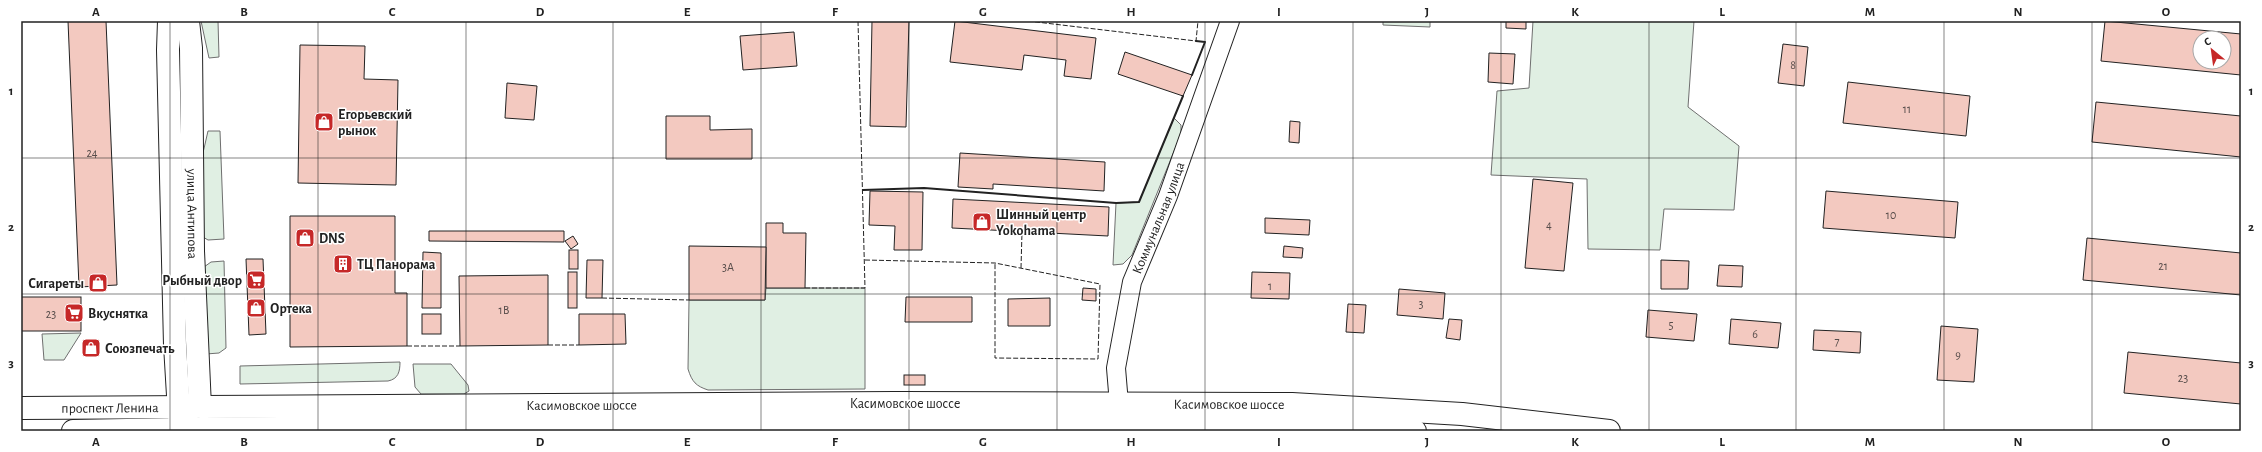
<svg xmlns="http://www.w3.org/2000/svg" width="2262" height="452" viewBox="0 0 2262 452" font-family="'Alegreya Sans',sans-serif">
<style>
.green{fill:#e0efe3;stroke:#6f6f6f}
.building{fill:#f3c9c0;stroke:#222;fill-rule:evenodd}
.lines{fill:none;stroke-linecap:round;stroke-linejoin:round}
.minor-casing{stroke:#222;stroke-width:20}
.secondary-casing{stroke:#222;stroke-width:24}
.primary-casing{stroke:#222;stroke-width:24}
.minor{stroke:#fff;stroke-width:18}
.secondary{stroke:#fff;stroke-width:22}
.primary{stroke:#fff;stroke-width:22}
.fence{stroke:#222;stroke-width:1;stroke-dasharray:5 2;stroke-linecap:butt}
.wall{stroke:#222;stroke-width:2}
.grid{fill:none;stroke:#222;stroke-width:1;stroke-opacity:0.55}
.labels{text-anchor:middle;stroke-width:3;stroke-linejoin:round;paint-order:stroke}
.number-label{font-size:12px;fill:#564c4a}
.poi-label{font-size:14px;font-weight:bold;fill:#222;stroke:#fff;text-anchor:start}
.street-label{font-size:14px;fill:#222;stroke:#fff}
.neatline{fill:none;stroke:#222;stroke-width:1.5}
.grid-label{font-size:13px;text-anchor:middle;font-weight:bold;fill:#222}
</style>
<rect width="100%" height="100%" fill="#fff"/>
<!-- green -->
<g class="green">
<path d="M 201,21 L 218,21 L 219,57 L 209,58 Z"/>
<path d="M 1383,21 L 1430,21 L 1430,27 L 1383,25 Z"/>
<path d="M 1533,21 L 1694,21 L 1688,107 L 1739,146 L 1734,210 L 1664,209 L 1660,250 L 1588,249 L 1587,179 L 1491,175 L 1497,91 L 1529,88 Z"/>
<path d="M 1174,118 L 1181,125 L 1181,134 L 1132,255 L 1123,264 L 1113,265 L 1116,203 L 1139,202 Z"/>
<path d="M 208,131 L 220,131 L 224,239 L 208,240 L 203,237 L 200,166 Z"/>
<path d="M 224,261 L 226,348 L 219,353 L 206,354 L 204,267 L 211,262 Z"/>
<path d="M 766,288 L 865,288 L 865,389 L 708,390 C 696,386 692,382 688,369 L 689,300 L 765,300 Z"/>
<path d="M 81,333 L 64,360 L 44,360 L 42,334 Z"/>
<path d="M 400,362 C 400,372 398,379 388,381 L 240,384 L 240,366 Z"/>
<path d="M 413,364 L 451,364 L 468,385 L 469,391 L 464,394 L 421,394 L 415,387 Z"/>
</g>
<!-- building -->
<g class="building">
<path d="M 68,21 L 106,21 L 117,285 L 79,287 Z"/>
<path d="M 872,21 L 909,21 L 906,127 L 870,126 Z"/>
<path d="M 955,21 L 1096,38 L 1091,79 L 1064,76 L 1066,60 L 1024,55 L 1022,70 L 950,62 Z"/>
<path d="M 1506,21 L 1526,21 L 1526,29 L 1506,28 Z"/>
<path d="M 2105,21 L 2241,34 L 2241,75 L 2101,61 ZM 2200,38 L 2224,38 L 2224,62 L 2200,62 Z"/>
<path d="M 794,32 L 797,66 L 743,70 L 740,36 Z"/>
<path d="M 1783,44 L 1808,47 L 1804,86 L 1778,83 Z"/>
<path d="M 300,45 L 365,46 L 364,79 L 398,80 L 396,185 L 298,183 Z"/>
<path d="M 1125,52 L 1192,75 L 1183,96 L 1118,74 Z"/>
<path d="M 1489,53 L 1515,54 L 1513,84 L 1488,82 Z"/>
<path d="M 1848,82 L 1970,96 L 1966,136 L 1843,123 Z"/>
<path d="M 507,83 L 537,86 L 534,120 L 505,118 Z"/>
<path d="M 2096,102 L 2241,116 L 2241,157 L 2092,142 Z"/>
<path d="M 666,116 L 710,116 L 710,130 L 752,129 L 752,159 L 666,159 Z"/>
<path d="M 1290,121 L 1300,122 L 1299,143 L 1289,142 Z"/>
<path d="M 960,153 L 1105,162 L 1104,191 L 993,184 L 993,189 L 958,187 Z"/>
<path d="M 1533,179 L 1573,183 L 1564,271 L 1525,268 Z"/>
<path d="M 870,191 L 923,192 L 922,250 L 894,250 L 895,226 L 869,225 Z"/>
<path d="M 1826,191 L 1958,202 L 1955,238 L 1823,228 Z"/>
<path d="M 953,199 L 1109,207 L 1108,236 L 952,228 Z"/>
<path d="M 290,216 L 395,216 L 395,293 L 407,293 L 407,346 L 290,347 Z"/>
<path d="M 1265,218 L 1310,220 L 1309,235 L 1265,233 Z"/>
<path d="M 766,223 L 783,223 L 783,233 L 806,233 L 805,288 L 766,288 Z"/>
<path d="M 429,231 L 564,231 L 564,242 L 429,241 Z"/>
<path d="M 573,236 L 578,244 L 571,249 L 565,241 Z"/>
<path d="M 2087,238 L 2241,253 L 2241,295 L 2083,280 Z"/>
<path d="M 689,246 L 766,247 L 765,300 L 689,300 Z"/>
<path d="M 1284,246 L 1303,248 L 1302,258 L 1283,257 Z"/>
<rect x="569" y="250" width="9" height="19"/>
<path d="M 423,252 L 441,253 L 441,308 L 422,308 Z"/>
<path d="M 246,259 L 263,259 L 266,334 L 249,335 Z"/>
<path d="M 587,260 L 603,260 L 602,298 L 586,298 Z"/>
<path d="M 1661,260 L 1689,261 L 1688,289 L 1661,289 Z"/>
<path d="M 1719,265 L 1743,266 L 1742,287 L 1717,286 Z"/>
<rect x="568" y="272" width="9" height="36"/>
<path d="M 1252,272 L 1290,273 L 1289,299 L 1251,298 Z"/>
<path d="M 548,275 L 548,345 L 460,346 L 459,276 Z"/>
<path d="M 1083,288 L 1096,289 L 1096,301 L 1082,300 Z"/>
<path d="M 1399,289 L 1445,293 L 1443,319 L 1397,315 Z"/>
<rect x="21" y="297" width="60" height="34"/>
<path d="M 906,297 L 972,297 L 972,322 L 905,322 Z"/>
<path d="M 1050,298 L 1050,326 L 1008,326 L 1008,299 Z"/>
<path d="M 1348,304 L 1366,305 L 1364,333 L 1346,332 Z"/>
<path d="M 1648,310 L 1697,314 L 1694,341 L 1646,337 Z"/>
<rect x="422" y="314" width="19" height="20"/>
<path d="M 579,314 L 625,314 L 626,344 L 579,345 Z"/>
<path d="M 1449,319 L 1462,320 L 1460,340 L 1446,338 Z"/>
<path d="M 1731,319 L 1781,323 L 1778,348 L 1729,344 Z"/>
<path d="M 1941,326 L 1978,329 L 1974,382 L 1937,380 Z"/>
<path d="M 1814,330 L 1861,332 L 1860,353 L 1813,350 Z"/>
<path d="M 86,341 L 95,341 L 96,354 L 87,354 Z"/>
<path d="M 2128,352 L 2241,363 L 2241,404 L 2124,393 Z"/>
<rect x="904" y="375" width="21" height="10"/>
</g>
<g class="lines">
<!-- minor casing -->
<g class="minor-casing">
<g id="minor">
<path id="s1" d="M 1120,416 L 1116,368 L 1132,282 L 1168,196 L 1230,21"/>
</g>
</g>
<!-- secondary casing -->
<g class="secondary-casing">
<g id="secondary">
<path id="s2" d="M 896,403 L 1292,404 L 1462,414 L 1609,431"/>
<path id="s3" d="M 21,408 L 197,407"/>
<path d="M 880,422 C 1059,420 1237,418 1415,431"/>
<path d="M 73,431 L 180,429 L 180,431"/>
</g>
</g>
<!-- primary casing -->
<g class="primary-casing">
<g id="primary">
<path d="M 169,21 L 168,50 L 175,345 L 180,429 L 880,422 L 899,431"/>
<path id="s4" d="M 188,21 L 191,48 L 193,251 L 200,407 L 896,403 L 912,408 L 941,431"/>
</g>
</g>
<!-- minor -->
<use href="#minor" class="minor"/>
<!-- secondary -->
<use href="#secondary" class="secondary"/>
<!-- primary -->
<use href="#primary" class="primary"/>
<!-- fence -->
<g class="fence">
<path d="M 1028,21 L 1196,41 L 1198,21"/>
<path d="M 865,260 L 995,263 L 1100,284 L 1098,359 L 995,358 L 995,263"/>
<path d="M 1021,268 L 1022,232"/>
<path d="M 805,288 L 865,288 L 858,21"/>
<path d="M 602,298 L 689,300"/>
<path d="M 548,345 L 579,345"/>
<path d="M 407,346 L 460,346"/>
</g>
<!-- wall -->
<g class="wall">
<path d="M 1192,75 L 1205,42 L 1196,41"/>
<path d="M 863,190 L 924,188 L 1116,203 L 1139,202 L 1183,96"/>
</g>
</g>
<!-- grid -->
<path class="grid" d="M 170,21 L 170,431M 318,21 L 318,431M 466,21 L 466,431M 613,21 L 613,431M 761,21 L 761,431M 909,21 L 909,431M 1057,21 L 1057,431M 1205,21 L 1205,431M 1353,21 L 1353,431M 1501,21 L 1501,431M 1649,21 L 1649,431M 1796,21 L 1796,431M 1944,21 L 1944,431M 2092,21 L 2092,431M 21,158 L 2241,158M 21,294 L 2241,294"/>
<!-- icons -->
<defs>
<g id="shop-square" transform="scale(1)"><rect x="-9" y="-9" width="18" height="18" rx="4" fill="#c62828" stroke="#fff"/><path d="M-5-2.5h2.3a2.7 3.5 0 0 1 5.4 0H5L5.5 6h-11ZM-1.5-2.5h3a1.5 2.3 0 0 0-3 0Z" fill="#fff"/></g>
<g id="building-square" transform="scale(1)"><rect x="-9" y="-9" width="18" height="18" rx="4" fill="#c62828" stroke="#fff"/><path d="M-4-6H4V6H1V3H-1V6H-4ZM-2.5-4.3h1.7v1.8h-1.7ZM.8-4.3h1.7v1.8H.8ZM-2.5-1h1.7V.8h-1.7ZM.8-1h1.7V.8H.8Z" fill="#fff"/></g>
<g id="supermarket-square" transform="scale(1)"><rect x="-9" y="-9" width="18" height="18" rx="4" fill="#c62828" stroke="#fff"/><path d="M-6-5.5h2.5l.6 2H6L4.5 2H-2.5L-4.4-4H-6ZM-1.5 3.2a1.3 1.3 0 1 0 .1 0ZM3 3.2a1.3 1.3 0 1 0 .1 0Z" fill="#fff"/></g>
</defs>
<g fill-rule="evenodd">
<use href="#shop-square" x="324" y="122"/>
<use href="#shop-square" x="982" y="222"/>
<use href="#shop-square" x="305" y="238"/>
<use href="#building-square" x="343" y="264"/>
<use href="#supermarket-square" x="256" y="280"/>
<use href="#shop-square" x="98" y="283"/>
<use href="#shop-square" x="256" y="308"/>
<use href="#supermarket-square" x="74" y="313"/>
<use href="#shop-square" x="91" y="348"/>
</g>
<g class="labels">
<!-- number labels -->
<g class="number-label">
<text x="1793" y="69">8</text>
<text x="1907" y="113">11</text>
<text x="92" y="157">24</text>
<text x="1891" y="219">10</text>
<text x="1549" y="229">4</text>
<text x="2163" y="270">21</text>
<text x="728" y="271">3А</text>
<text x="1270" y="290">1</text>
<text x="1421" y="308">3</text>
<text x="504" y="314">1В</text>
<text x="51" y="318">23</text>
<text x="1671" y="329">5</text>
<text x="1755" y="338">6</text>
<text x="1837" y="345">7</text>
<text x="1958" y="359">9</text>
<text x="2183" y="382">23</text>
</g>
<!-- poi labels -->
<g class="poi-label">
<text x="338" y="119">Егорьевский<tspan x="338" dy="16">рынок</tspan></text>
<text x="996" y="219">Шинный центр<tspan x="996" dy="16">Yokohama</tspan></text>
<text x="319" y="243">DNS</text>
<text x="357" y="269">ТЦ Панорама</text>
<text x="242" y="285" text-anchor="end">Рыбный двор</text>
<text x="84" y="288" text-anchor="end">Сигареты</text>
<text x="270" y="313">Ортека</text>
<text x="88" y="318">Вкуснятка</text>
<text x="105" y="353">Союзпечать</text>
</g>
<!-- street labels -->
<g class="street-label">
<text dy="5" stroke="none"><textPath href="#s4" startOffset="193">улица Антипова</textPath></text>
<text dy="5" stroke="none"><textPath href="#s1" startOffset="205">Коммунальная улица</textPath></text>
<text x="905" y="408">Касимовское шоссе</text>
<text dy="5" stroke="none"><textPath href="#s2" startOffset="333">Касимовское шоссе</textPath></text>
<text dy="5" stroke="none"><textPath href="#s4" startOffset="768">Касимовское шоссе</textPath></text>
<text dy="5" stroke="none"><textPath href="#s3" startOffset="89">проспект Ленина</textPath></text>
</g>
</g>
<!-- border -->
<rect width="2262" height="452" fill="none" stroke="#ffffff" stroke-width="44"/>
<!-- north arrow -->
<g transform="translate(2212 50) rotate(331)"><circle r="19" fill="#ffffff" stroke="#a7a7a7"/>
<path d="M0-3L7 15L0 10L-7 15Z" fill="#c62828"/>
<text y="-6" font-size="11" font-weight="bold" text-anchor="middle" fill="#222222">С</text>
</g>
<rect x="22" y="22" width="2218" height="408" class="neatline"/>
<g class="grid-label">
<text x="96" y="16">A</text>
<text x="244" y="16">B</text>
<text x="392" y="16">C</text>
<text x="540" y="16">D</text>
<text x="687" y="16">E</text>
<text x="835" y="16">F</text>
<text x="983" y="16">G</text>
<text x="1131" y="16">H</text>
<text x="1279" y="16">I</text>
<text x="1427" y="16">J</text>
<text x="1575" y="16">K</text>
<text x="1722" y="16">L</text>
<text x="1870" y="16">M</text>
<text x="2018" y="16">N</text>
<text x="2166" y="16">O</text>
<text x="11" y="95">1</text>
<text x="2251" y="95">1</text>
<text x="11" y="231">2</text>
<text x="2251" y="231">2</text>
<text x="11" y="367">3</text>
<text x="2251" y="367">3</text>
<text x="96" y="446">A</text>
<text x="244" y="446">B</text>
<text x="392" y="446">C</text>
<text x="540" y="446">D</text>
<text x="687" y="446">E</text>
<text x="835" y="446">F</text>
<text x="983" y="446">G</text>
<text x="1131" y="446">H</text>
<text x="1279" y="446">I</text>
<text x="1427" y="446">J</text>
<text x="1575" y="446">K</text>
<text x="1722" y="446">L</text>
<text x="1870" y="446">M</text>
<text x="2018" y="446">N</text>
<text x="2166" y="446">O</text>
</g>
</svg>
